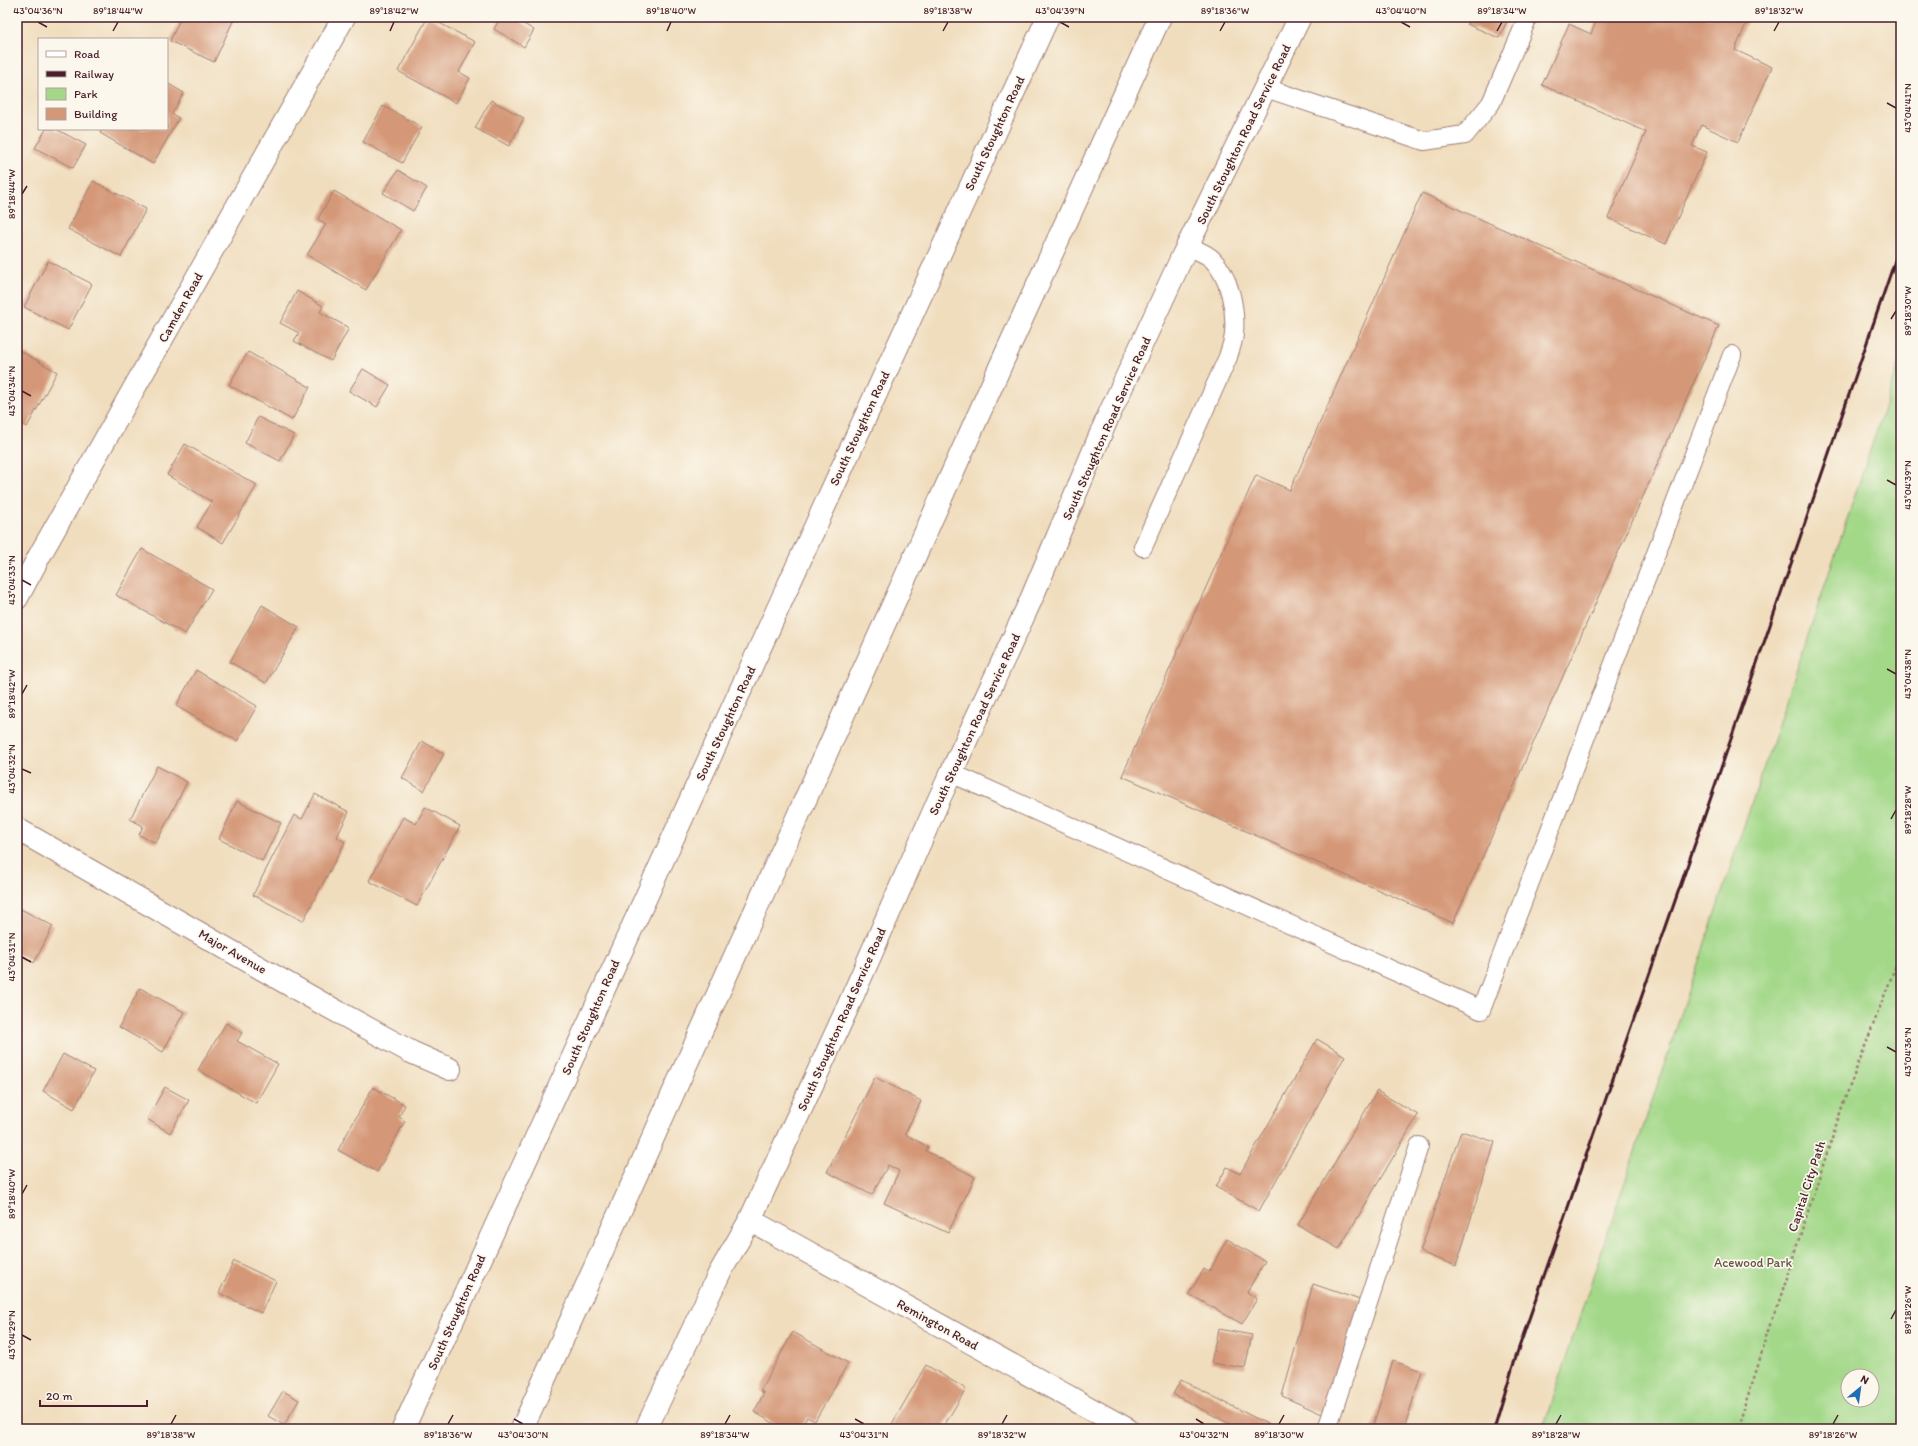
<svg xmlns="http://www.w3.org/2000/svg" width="1918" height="1446" viewBox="0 0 1918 1446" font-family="Itim,sans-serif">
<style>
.green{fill:#a3d889;stroke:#767c5a;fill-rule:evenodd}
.building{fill:#d49777}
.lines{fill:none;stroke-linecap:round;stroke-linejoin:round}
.service-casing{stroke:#9d7e74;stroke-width:20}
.minor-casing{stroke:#9d7e74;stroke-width:24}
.primary-casing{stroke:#9d7e74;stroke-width:24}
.path{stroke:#9d7e74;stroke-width:2.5;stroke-dasharray:3 3;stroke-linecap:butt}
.service{stroke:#fff;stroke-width:18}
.minor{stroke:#fff;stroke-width:22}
.primary{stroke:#fff;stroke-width:22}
.rail{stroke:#4a1f2b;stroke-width:3}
.ticks{fill:none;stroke:#4a1f2b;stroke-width:1.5}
.labels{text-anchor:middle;stroke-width:3.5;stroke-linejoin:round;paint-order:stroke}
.street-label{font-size:13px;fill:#4a1f2b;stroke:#fbf7ec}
.park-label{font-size:13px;fill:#655647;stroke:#fbf7ec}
.neatline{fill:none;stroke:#4a1f2b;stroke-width:1.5}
.ticks-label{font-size:10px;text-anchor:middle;fill:#4a1f2b}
</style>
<rect width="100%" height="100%" fill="#fbf7ec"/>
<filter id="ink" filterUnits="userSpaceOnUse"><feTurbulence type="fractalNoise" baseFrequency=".025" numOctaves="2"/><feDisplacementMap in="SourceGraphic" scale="8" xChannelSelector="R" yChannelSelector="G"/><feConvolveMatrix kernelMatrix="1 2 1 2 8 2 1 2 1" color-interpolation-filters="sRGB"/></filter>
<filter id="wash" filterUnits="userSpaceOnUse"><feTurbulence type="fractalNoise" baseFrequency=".012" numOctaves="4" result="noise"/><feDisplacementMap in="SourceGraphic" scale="16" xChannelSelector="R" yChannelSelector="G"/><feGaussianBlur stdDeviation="0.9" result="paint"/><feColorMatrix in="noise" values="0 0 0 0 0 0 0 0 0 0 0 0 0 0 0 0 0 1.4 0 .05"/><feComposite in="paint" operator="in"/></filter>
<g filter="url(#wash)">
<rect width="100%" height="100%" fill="#f0ddbd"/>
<!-- green -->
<path class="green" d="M 1901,358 L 1901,1429 L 1542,1429 ZM 1848,1376 L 1872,1376 L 1872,1400 L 1848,1400 Z"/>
<g id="blocks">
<!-- building -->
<g class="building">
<path d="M 181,17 L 235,17 L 214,62 L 170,41 Z"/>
<path d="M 428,17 L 475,42 L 459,72 L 470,78 L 456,103 L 398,71 Z"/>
<path d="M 501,17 L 512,17 L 534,30 L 524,47 L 494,29 Z"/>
<path d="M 1470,17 L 1509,17 L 1499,38 L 1467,24 Z"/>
<path d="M 1598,17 L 1749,17 L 1735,50 L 1772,67 L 1738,142 L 1701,125 L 1692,146 L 1707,152 L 1666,244 L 1608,218 L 1646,132 L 1542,85 L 1569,24 L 1591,34 Z"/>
<path d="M 167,83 L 184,93 L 172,114 L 179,118 L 153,164 L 100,133 L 102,129 L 167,129 Z"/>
<path d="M 491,100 L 524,118 L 509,146 L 475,128 Z"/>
<path d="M 383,106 L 422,127 L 402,163 L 363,142 Z"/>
<path d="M 46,129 L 56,129 L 86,145 L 73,168 L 35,148 Z"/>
<path d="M 398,170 L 427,188 L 413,211 L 383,193 Z"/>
<path d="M 93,181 L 146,209 L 121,257 L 68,229 Z"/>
<path d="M 334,191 L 401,230 L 366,290 L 307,255 L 326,224 L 318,219 Z"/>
<path d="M 1422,193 L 1719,326 L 1453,923 L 1122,776 L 1256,475 L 1290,490 Z"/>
<path d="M 48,261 L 92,284 L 68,330 L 24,307 Z"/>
<path d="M 297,291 L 323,306 L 320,312 L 349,328 L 331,361 L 294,341 L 299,333 L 280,323 Z"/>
<path d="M 17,349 L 57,372 L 27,427 L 17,422 Z"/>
<path d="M 248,352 L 310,387 L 292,420 L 229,385 Z"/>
<path d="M 363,369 L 390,385 L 377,407 L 349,391 Z"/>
<path d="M 258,417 L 294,435 L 280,461 L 245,443 Z"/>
<path d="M 185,444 L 257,485 L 223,543 L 197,527 L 212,502 L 167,475 Z"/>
<path d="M 142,549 L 212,589 L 185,634 L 116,595 Z"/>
<path d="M 262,605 L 299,627 L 266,683 L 230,662 Z"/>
<path d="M 196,670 L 257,706 L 237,741 L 176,706 Z"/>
<path d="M 422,741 L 444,754 L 424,791 L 402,778 Z"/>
<path d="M 157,766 L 187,782 L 156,843 L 139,835 L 143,826 L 130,819 Z"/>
<path d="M 315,794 L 349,812 L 337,837 L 345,842 L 303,921 L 253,895 L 294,815 L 302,819 Z"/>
<path d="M 237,801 L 281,823 L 262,861 L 219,839 Z"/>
<path d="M 425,807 L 460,826 L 417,906 L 369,881 L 403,817 L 416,824 Z"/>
<path d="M 17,907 L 53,926 L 34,963 L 17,953 Z"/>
<path d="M 140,988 L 184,1012 L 163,1052 L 119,1027 Z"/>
<path d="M 226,1023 L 242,1033 L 237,1041 L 278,1064 L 256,1103 L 198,1070 Z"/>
<path d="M 1317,1039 L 1345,1056 L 1259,1211 L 1216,1187 L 1227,1167 L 1240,1174 Z"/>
<path d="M 63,1054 L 94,1071 L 74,1109 L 43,1091 Z"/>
<path d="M 875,1077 L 921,1101 L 905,1134 L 928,1147 L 926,1151 L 975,1177 L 948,1233 L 884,1203 L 899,1171 L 888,1165 L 872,1195 L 827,1172 Z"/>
<path d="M 165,1087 L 189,1100 L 170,1133 L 147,1119 Z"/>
<path d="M 373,1087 L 405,1105 L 399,1117 L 405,1121 L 377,1172 L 338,1150 Z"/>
<path d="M 1377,1091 L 1418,1115 L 1339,1249 L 1298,1225 Z"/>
<path d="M 1461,1131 L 1495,1142 L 1456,1266 L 1420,1252 Z"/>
<path d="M 1227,1239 L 1265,1261 L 1247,1292 L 1257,1299 L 1242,1324 L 1189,1294 L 1204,1269 L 1209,1272 Z"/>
<path d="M 234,1261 L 276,1281 L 261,1313 L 219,1293 Z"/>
<path d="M 1313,1284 L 1360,1300 L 1331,1418 L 1282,1396 Z"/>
<path d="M 1218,1329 L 1252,1335 L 1245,1368 L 1211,1363 Z"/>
<path d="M 793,1332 L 848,1363 L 815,1421 L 807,1417 L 800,1429 L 784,1429 L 754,1412 L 764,1393 L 760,1391 Z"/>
<path d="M 1393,1361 L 1422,1371 L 1404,1429 L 1372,1429 Z"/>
<path d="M 926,1365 L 966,1389 L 942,1429 L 889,1429 Z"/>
<path d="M 1181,1380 L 1277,1429 L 1239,1429 L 1173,1394 Z"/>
<path d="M 283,1391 L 299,1400 L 284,1425 L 268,1416 Z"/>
</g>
</g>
</g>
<g filter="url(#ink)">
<use href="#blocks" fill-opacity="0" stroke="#9d7e74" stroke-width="1"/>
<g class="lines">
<!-- service casing -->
<g class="service-casing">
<g id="service">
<path d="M 1266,88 L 1424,141 L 1465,135 L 1491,103 L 1528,17"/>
<path d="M 1143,547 L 1228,357 C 1230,349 1234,341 1234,333 C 1236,309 1230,277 1212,259 C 1206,253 1195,250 1188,246"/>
<path d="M 951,773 L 1481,1010 L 1732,355"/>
<path d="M 1327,1429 L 1419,1146"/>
</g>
</g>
<!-- minor casing -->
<g class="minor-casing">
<g id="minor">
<path d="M 17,598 L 41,553 L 344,17"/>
<path d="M 17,829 L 318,1001 L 411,1052 L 450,1069"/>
<path d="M 750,1220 L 1127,1429"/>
<path d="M 646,1429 L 719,1274 L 750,1220 L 846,1011 L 940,797 L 1030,602 L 1107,419 L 1183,255 L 1300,17"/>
</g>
</g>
<!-- primary casing -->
<g class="primary-casing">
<g id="primary">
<path d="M 403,1429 L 1048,17"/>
<path d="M 522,1429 L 1009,347 L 1160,17"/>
</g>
</g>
<!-- path -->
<path class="path" d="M 1737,1429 L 1843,1104 L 1901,952"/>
<!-- service -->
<use href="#service" class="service"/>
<!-- minor -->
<use href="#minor" class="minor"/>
<!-- primary -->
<use href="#primary" class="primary"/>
<!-- rail -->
<path class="rail" d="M 1494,1429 L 1516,1356 L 1697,838 L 1901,243"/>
</g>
</g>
<!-- ticks -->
<path class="ticks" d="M 38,22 L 47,27M 1060,22 L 1069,27M 1401,22 L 1410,27M 113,31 L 118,22M 390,31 L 394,22M 667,31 L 671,22M 943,31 L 948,22M 1220,31 L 1225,22M 1497,31 L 1502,22M 1774,31 L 1779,22M 1887,103 L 1896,108M 22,194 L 27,186M 1891,319 L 1896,311M 22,391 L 31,396M 1887,480 L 1896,485M 22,580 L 31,585M 1887,669 L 1896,674M 22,694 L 27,685M 22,769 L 31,773M 1891,819 L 1896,810M 22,957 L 31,962M 1887,1047 L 1896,1052M 22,1194 L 27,1185M 1891,1319 L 1896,1310M 22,1335 L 31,1340M 514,1419 L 523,1424M 855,1419 L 864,1424M 1196,1419 L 1204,1424M 171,1424 L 176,1415M 448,1424 L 453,1415M 725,1424 L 730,1415M 1002,1424 L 1007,1415M 1279,1424 L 1284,1415M 1556,1424 L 1561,1415M 1833,1424 L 1838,1415"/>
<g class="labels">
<!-- street labels -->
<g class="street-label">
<text transform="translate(994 133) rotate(-65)" y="5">South Stoughton Road</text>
<text transform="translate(1243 134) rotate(-64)" y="5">South Stoughton Road Service Road</text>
<text transform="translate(180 307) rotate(-61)" y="5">Camden Road</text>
<text transform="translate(859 428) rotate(-65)" y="5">South Stoughton Road</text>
<text transform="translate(1106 428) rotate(-66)" y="5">South Stoughton Road Service Road</text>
<text transform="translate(725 723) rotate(-65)" y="5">South Stoughton Road</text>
<text transform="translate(974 724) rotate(-65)" y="5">South Stoughton Road Service Road</text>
<text transform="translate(233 951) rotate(30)" y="5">Major Avenue</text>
<text transform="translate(590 1017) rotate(-66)" y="5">South Stoughton Road</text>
<text transform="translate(841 1019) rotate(-66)" y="5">South Stoughton Road Service Road</text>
<text transform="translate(1806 1186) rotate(-72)" y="5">Capital City Path</text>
<text transform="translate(456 1312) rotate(-66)" y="5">South Stoughton Road</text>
<text transform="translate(938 1324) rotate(29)" y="5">Remington Road</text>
</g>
<!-- park labels -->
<g class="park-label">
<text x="1753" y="1267">Acewood Park</text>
</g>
</g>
<!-- margin -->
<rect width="1918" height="1446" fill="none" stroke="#fbf7ec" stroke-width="44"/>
<!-- legend -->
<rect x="38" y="38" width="130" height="92" fill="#fbf7ec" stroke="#b4a19f"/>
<rect x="46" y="51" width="20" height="6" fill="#ffffff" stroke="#b4a19f"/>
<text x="74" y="58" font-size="12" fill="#4a1f2b">Road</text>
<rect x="46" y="71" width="20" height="6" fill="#4a1f2b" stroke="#b4a19f"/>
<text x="74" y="78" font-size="12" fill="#4a1f2b">Railway</text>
<rect x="46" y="88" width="20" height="12" fill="#a3d889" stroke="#b4a19f"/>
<text x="74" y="98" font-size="12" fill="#4a1f2b">Park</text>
<rect x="46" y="108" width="20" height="12" fill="#d49777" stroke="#b4a19f"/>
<text x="74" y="118" font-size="12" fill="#4a1f2b">Building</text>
<!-- north arrow -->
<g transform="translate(1860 1388) rotate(29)"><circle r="19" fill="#fbf7ec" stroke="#b4a19f"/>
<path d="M0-3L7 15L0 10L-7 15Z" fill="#1f6fb2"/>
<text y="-6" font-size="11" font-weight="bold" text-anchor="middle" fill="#4a1f2b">N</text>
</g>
<!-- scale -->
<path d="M40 1400v6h107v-6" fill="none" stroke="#4a1f2b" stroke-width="2"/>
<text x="46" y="1400" font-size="12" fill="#4a1f2b" stroke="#fbf7ec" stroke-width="3" paint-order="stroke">20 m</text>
<rect x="22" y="22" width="1874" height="1402" class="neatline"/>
<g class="ticks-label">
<text x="38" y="14">43°04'36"N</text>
<text x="118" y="14">89°18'44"W</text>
<text x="394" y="14">89°18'42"W</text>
<text x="671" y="14">89°18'40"W</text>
<text x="948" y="14">89°18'38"W</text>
<text x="1060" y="14">43°04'39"N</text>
<text x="1225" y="14">89°18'36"W</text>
<text x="1401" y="14">43°04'40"N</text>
<text x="1502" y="14">89°18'34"W</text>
<text x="1779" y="14">89°18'32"W</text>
<text transform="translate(1907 108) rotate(-90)" y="4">43°04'41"N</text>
<text transform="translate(11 194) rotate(-90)" y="4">89°18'44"W</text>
<text transform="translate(1907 311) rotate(-90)" y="4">89°18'30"W</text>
<text transform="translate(11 391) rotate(-90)" y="4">43°04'34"N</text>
<text transform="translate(1907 485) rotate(-90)" y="4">43°04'39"N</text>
<text transform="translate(11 580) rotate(-90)" y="4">43°04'33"N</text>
<text transform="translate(1907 674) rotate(-90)" y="4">43°04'38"N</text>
<text transform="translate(11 694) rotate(-90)" y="4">89°18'42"W</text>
<text transform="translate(11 769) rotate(-90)" y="4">43°04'32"N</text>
<text transform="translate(1907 810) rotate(-90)" y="4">89°18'28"W</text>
<text transform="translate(11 957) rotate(-90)" y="4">43°04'31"N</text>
<text transform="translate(1907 1052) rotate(-90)" y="4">43°04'36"N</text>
<text transform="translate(11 1194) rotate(-90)" y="4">89°18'40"W</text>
<text transform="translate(1907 1310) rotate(-90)" y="4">89°18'26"W</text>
<text transform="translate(11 1335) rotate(-90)" y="4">43°04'29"N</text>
<text x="171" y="1438">89°18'38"W</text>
<text x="448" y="1438">89°18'36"W</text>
<text x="523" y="1438">43°04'30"N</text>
<text x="725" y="1438">89°18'34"W</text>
<text x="864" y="1438">43°04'31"N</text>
<text x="1002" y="1438">89°18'32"W</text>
<text x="1204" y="1438">43°04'32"N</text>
<text x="1279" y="1438">89°18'30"W</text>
<text x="1556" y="1438">89°18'28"W</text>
<text x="1833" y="1438">89°18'26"W</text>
</g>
</svg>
